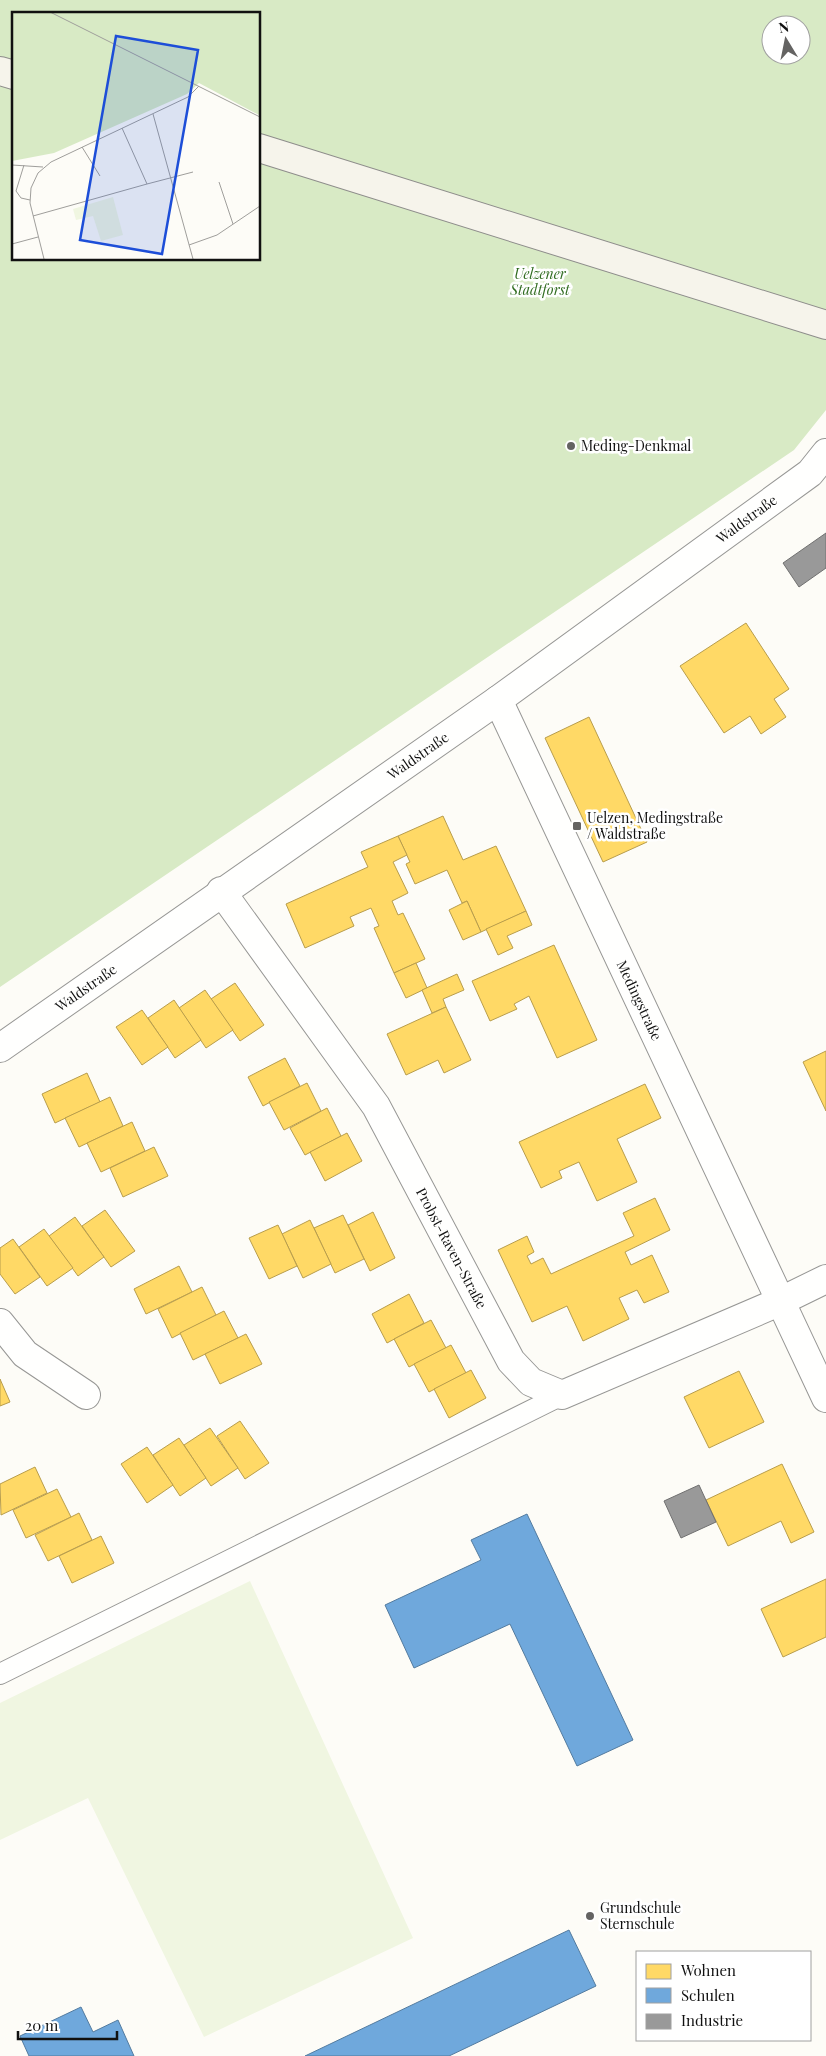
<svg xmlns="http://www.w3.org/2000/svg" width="826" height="2056" viewBox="0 0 826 2056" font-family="'Playfair Display',serif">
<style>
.forest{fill:#d8eac5;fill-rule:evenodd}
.pitch{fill:#f0f6e1}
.homes{fill:#ffd966;stroke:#b89d4c}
.schools{fill:#6fa8dc;stroke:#537b9f}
.industry{fill:#999;stroke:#707070}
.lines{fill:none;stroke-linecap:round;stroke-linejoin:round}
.service-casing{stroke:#979795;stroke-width:22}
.minor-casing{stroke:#979795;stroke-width:30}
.secondary-casing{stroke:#8e8d8b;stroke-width:30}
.service{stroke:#fffffe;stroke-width:20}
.minor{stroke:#fffffe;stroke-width:28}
.secondary{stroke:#f6f4eb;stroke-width:28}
.poi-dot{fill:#646362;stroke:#fff;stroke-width:2}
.labels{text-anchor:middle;stroke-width:5;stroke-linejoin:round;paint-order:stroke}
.park-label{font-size:14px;font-style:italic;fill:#2f6b1f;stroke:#fff}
.poi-label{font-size:14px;fill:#111;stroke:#fff;text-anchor:start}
.street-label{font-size:14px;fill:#111;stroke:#fff}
.inset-road{fill:none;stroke:#9f9e9b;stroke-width:1}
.view{fill:#1d4ed8;fill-opacity:0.15;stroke:#1d4ed8;stroke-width:2.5}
.inset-edge{fill:none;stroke:#111;stroke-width:2.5}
</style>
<rect width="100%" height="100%" fill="#fdfcf7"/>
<!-- forest -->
<path class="forest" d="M 0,0 L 826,0 L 826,410 L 794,450 L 0,987 ZM 14,14 L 259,14 L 259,259 L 14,259 ZM 771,25 L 801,25 L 801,55 L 771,55 Z"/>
<!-- pitch -->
<path class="pitch" d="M 250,1581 L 413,1938 L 204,2037 L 88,1798 L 0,1840 L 0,1703 Z"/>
<!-- homes -->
<g class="homes">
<path d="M 746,623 L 789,689 L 774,699 L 786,717 L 761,734 L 750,716 L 724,733 L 680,666 Z"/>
<path d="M 589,717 L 647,842 L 603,862 L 545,738 Z"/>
<path d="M 443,816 L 463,860 L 496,846 L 526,911 L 481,932 L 467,901 L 462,903 L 447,870 L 415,884 L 406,864 L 410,862 L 398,836 Z"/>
<path d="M 398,836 L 407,855 L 393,862 L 408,893 L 392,901 L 398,915 L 403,913 L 425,959 L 394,973 L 374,928 L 379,926 L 371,908 L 350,917 L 354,926 L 305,948 L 286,904 L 368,867 L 361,852 Z"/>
<path d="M 467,901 L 481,932 L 463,940 L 449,910 Z"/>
<path d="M 526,911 L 532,925 L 507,936 L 513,948 L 498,955 L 486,929 Z"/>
<path d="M 554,945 L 597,1040 L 557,1058 L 529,996 L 514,1004 L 517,1009 L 490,1021 L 472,981 Z"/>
<path d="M 416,963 L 427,988 L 406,998 L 394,973 Z"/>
<path d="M 457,974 L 464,990 L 443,999 L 446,1007 L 432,1013 L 422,990 Z"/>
<path d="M 235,983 L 264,1025 L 240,1041 L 211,999 Z"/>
<path d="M 205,990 L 233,1030 L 206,1048 L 179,1008 Z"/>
<path d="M 174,1000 L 201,1040 L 175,1058 L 148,1018 Z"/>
<path d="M 446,1007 L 471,1060 L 444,1073 L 438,1060 L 406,1075 L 387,1034 Z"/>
<path d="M 142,1010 L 168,1047 L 142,1065 L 116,1027 Z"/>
<path d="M 826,1051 L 826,1111 L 803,1062 Z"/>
<path d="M 285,1058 L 300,1086 L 263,1106 L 248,1077 Z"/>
<path d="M 87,1073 L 100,1102 L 55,1123 L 42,1094 Z"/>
<path d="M 307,1083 L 321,1111 L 284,1130 L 269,1102 Z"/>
<path d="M 645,1084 L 661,1118 L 617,1139 L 637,1182 L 597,1201 L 579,1162 L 559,1171 L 562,1178 L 541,1188 L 519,1142 Z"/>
<path d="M 110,1097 L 123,1126 L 79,1147 L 65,1118 Z"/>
<path d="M 327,1108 L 341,1136 L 305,1155 L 290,1128 Z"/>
<path d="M 132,1122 L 145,1151 L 101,1172 L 87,1143 Z"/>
<path d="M 347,1133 L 362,1161 L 325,1181 L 310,1152 Z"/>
<path d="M 154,1147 L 168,1176 L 123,1197 L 110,1168 Z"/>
<path d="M 655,1198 L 670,1230 L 625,1252 L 631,1265 L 652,1255 L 669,1292 L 644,1303 L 637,1290 L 619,1298 L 629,1319 L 583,1341 L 567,1306 L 532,1322 L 498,1250 L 527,1236 L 534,1252 L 527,1256 L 531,1264 L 543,1258 L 551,1274 L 634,1236 L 623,1213 Z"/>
<path d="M 105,1210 L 135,1251 L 111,1267 L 82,1226 Z"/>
<path d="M 373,1212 L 395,1258 L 370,1271 L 348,1225 Z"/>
<path d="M 343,1215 L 364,1259 L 335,1273 L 314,1228 Z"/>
<path d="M 75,1217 L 104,1257 L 78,1276 L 49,1236 Z"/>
<path d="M 310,1220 L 331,1264 L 303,1278 L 282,1234 Z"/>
<path d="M 278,1225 L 297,1266 L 269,1279 L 249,1238 Z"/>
<path d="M 44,1229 L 73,1268 L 47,1286 L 19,1247 Z"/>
<path d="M 13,1239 L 40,1277 L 15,1294 L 0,1274 L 0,1248 Z"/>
<path d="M 179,1266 L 192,1292 L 146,1314 L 134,1289 Z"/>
<path d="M 202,1287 L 216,1315 L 172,1338 L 158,1309 Z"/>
<path d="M 409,1294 L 424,1323 L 387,1343 L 372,1314 Z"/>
<path d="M 224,1311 L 238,1338 L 193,1360 L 180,1333 Z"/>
<path d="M 431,1320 L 446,1348 L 409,1367 L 394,1339 Z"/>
<path d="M 246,1334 L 262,1364 L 220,1384 L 205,1354 Z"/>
<path d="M 451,1345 L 466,1373 L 429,1392 L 414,1364 Z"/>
<path d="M 471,1370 L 486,1398 L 449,1418 L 434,1389 Z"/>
<path d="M 739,1371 L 764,1422 L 709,1448 L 684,1397 Z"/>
<path d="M 0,1379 L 10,1402 L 0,1406 Z"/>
<path d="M 240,1421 L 269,1463 L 245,1479 L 217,1436 Z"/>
<path d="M 210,1428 L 238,1468 L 211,1486 L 184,1445 Z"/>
<path d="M 179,1438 L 206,1478 L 180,1496 L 153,1455 Z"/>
<path d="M 147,1447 L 173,1485 L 147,1503 L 121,1464 Z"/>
<path d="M 782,1464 L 814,1532 L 791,1543 L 781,1521 L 728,1546 L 706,1500 Z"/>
<path d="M 35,1467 L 47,1493 L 1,1515 L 0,1484 Z"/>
<path d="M 57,1489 L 71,1517 L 26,1538 L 13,1510 Z"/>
<path d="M 79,1513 L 92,1540 L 48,1561 L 35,1535 Z"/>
<path d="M 101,1536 L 114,1563 L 72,1583 L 59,1556 Z"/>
<path d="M 826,1579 L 826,1637 L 783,1657 L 761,1609 Z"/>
</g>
<!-- schools -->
<g class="schools">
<path d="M 527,1514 L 633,1740 L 577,1766 L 510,1624 L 414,1668 L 385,1605 L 481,1560 L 471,1540 Z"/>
<path d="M 569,1930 L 596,1986 L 449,2056 L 305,2056 Z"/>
<path d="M 81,2007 L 93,2032 L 118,2020 L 134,2056 L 29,2056 L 20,2036 Z"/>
</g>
<!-- industry -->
<g class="industry">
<path d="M 826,533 L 826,568 L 799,587 L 783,563 Z"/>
<path d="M 699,1485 L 716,1522 L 681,1538 L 664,1501 Z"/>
</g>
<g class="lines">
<!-- service casing -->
<g class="service-casing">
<path id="service" d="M 0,1674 L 562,1395"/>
</g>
<!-- minor casing -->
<g class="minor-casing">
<g id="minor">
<path id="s1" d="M 498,700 L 826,1398"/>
<path id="s2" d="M 221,891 L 376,1106 L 511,1361 L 531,1382 L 562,1395 L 779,1302 L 826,1279"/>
<path id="s3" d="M 0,1048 L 498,700 L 810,473 L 826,453"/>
<path d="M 0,1323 L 25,1354 L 86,1395"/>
</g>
</g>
<!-- secondary casing -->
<g class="secondary-casing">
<g id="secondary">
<path d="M 0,71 L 14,75"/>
<path d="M 259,148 L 826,325"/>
</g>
</g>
<!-- service -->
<use href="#service" class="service"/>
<!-- minor -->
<use href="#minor" class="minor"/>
<!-- secondary -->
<use href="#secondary" class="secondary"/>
</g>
<!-- markers -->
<g class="poi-dot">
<circle cx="571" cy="446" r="5"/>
<rect x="572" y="821" width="10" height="10" rx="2.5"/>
<circle cx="590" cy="1916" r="5"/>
</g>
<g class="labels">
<!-- park labels -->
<g class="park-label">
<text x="540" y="279">Uelzener<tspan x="540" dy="16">Stadtforst</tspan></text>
</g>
<!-- poi labels -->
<g class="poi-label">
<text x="581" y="451">Meding-Denkmal</text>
<text x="587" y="823">Uelzen, Medingstraße<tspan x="587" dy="16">/ Waldstraße</tspan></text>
<text x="600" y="1913">Grundschule<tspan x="600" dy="16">Sternschule</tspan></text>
</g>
<!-- street labels -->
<g class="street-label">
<text dy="5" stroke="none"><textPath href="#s3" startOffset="915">Waldstraße</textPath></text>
<text dy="5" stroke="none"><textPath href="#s3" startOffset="510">Waldstraße</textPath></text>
<text dy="5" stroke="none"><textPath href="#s3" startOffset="105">Waldstraße</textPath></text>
<text dy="5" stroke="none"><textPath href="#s1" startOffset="332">Medingstraße</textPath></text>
<text dy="5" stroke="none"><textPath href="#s2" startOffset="426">Probst-Raven-Straße</textPath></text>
</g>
</g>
<!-- overview -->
<g transform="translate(12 12)">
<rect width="248" height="248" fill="#fdfcf7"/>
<path d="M 0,0 L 247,0 L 247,103 L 187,71 L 175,82 L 42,141 L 0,149 Z" fill="#d8eac5"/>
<path d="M 101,185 L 111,223 L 89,229 L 81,204 L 64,208 L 61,197 Z" fill="#f0f6e1"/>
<path class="inset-road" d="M 38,0 L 248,105M 141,102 L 181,247M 110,116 L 135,172 L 181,160M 70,135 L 88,164M 0,153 L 31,155M 12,153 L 4,179 L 9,186 L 18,188M 207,170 L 221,212M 21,204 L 135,172M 0,232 L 26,225M 177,233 L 205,223 L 248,194M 32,247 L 18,191 L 19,176 L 26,161 L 39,150 L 176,85 L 187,74"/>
<path class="view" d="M 104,24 L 186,38 L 150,242 L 68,228 Z"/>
<rect width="248" height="248" class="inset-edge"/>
</g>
<!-- legend -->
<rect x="636" y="1951" width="175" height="90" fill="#ffffff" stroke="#a0a0a0"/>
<rect x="646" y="1964" width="25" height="15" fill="#ffd966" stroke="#a0a0a0"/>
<text x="681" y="1976" font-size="15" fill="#111111">Wohnen</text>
<rect x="646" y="1988" width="25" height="15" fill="#6fa8dc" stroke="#a0a0a0"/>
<text x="681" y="2001" font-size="15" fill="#111111">Schulen</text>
<rect x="646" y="2014" width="25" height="15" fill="#999999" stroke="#a0a0a0"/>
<text x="681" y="2026" font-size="15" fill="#111111">Industrie</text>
<!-- north arrow -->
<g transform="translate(786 40) rotate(350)"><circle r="24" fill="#ffffff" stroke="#a0a0a0"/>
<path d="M0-4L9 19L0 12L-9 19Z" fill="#646362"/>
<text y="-8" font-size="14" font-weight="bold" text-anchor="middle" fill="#111111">N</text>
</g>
<!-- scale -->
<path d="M18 2031v8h99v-8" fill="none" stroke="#111111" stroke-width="2.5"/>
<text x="25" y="2031" font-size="15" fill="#111111" stroke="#ffffff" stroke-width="4" paint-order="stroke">20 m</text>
</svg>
